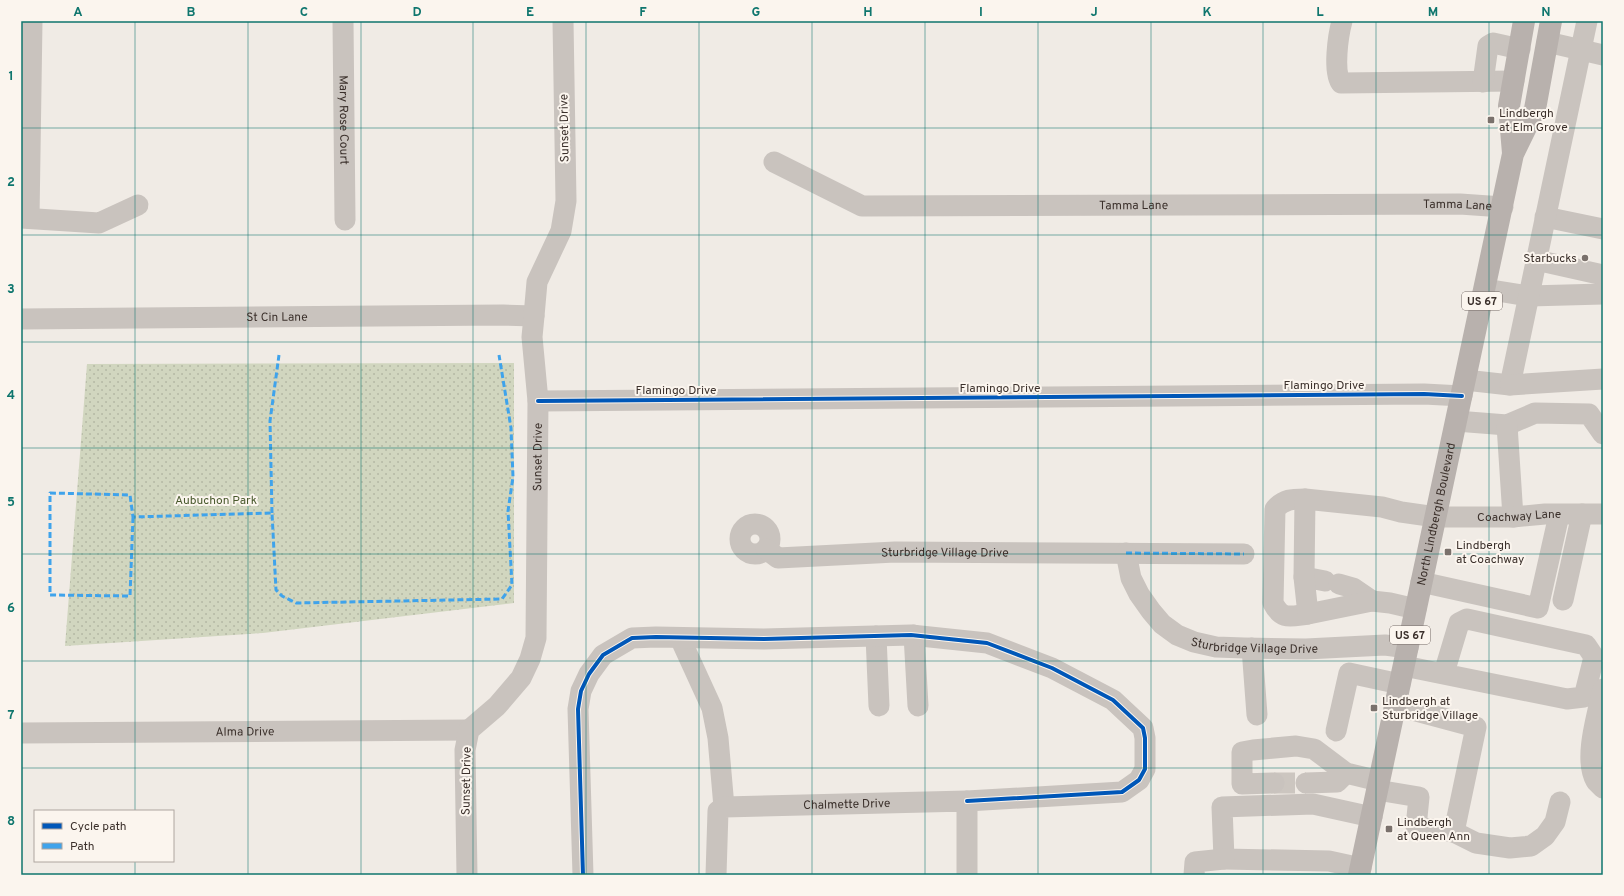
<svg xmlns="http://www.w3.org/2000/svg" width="1624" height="896" viewBox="0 0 1624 896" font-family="Overpass,sans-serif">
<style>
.park{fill:url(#park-dots)}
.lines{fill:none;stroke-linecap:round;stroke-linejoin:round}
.minor-tunnel{stroke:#ccc6c0;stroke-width:21;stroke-dasharray:21 10;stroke-linecap:butt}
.minor{stroke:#c9c3be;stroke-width:21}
.major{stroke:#b8b1ad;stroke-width:22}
.quiet{stroke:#3fa3eb;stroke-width:3;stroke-dasharray:6 3;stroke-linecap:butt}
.cycleway-casing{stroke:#fbf5ee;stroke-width:6}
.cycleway{stroke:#0057b8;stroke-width:4}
.grid{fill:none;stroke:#0f766e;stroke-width:1;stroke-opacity:0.55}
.poi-dot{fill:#7a716c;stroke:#fbf5ee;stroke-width:1.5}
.labels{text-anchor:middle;stroke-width:4;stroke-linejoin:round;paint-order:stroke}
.shield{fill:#fbf5ee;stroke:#756b66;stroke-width:1}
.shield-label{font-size:11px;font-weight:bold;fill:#3b302b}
.poi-label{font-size:12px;fill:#3b302b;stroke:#fbf5ee;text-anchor:start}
.street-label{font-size:12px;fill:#3b302b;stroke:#fbf5ee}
.park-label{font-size:12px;fill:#4a5a2e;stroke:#fbf5ee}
.neatline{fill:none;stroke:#0f766e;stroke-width:1.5}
.grid-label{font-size:13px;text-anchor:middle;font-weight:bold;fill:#0f766e}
</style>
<defs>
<pattern id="park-dots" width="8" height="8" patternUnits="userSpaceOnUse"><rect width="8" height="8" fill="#d1d6bf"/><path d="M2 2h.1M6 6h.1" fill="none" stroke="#b4b8a4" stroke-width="1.8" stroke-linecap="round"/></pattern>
</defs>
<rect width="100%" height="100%" fill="#f0ebe5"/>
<!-- park -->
<path class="park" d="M 514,363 L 514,603 L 263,633 L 65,646 L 87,364 Z"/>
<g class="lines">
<!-- minor-tunnel -->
<path class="minor-tunnel" d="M 1274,783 L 1306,783"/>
<!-- minor -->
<g class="minor">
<path id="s1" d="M 343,21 L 345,220"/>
<path d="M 1342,21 C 1338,36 1333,71 1341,83 L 1514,81"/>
<path d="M 1547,42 L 1603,55"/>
<path d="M 1483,82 L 1488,46 L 1493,43 L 1520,49"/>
<path id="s2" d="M 774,162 L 862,206 L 1460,204 L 1503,207"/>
<path d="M 1545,217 L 1603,229"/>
<path d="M 21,218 L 99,223 L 138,205"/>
<path d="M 29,218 L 32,21"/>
<path d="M 1536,260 L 1603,275"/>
<path d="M 1485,289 L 1529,296 L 1603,294"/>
<path id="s3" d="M 21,319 L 503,315 L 534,316"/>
<path d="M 1465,380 L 1510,385 L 1587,21"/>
<path d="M 1510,385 L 1603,379"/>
<path d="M 538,401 L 1424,394 L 1462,396"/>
<path d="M 1456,421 L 1507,425 L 1535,413 L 1589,414 L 1603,434"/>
<path d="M 1507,425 L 1513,517"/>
<path d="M 1305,499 C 1292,499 1284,499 1275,509 L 1273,603 C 1282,621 1291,616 1308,614"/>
<circle cx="755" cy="539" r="15"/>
<path id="s4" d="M 766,549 L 778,558 L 895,552 L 1244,554"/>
<path id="s5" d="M 1126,553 L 1131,578 L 1139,594 L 1151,611 L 1162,624 L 1177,635 L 1194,642 L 1216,647 L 1244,648 L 1306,649 L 1385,645 L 1408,648"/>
<path d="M 1304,577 L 1325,581"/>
<path d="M 1421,582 L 1538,608 L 1559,515"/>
<path d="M 1339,584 L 1353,588 L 1372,601"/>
<path d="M 1563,600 L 1582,514"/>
<path id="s6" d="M 1416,609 L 1390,603 L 1372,601 L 1308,614 L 1304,577 L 1305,499 L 1382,507 L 1401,512 L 1436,517 L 1513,517 L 1545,514 L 1603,514"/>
<path d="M 914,635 L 918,706"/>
<path d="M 876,636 L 879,706"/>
<path d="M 680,638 L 712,708 L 718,738 L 724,807"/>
<path d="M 1252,648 L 1257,715"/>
<path d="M 1404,666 L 1567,699 L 1584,697 L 1594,657 L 1586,645 L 1467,619 L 1459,623 L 1444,673"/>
<path d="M 1603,689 C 1598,713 1583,759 1596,781 C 1598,783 1601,786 1603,788"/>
<path d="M 1336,731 L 1349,673 L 1400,684"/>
<path id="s7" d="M 21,733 L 469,730"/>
<path d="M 1274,783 L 1242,784 L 1242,752 L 1253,750 L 1296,746 L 1314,749 L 1346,773 L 1379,781"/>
<path d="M 1306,783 L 1337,782 L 1346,773"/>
<path d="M 1377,790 L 1419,797 L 1416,827 L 1454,832 L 1476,727 L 1394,705"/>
<path d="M 1454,832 L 1476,843 L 1510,848 L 1531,846 L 1545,836 L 1555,822 L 1560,802"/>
<path d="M 1361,868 L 1329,861 L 1224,859 L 1222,807 L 1313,804 L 1372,817"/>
<path id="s8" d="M 467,875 L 465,750 L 469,730 L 497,706 L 521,678 L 530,659 L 536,638 L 538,401 L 532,337 L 534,316 L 537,282 L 561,231 L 566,201 L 563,21"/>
<path d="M 583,875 L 578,709 L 581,691 L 589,674 L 603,655 L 632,638 L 656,637 L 764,639 L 911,635 L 987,643 L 1052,668 L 1113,700 L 1143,728 L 1145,738 L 1145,769 L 1139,780 L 1122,792 L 967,801"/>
<path id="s9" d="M 716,875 L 718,811 L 724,807 L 967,801 L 967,875"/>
<path d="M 1194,875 L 1195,862 L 1224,859"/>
</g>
<!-- major -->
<g class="major">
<path d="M 1513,153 L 1509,106 L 1524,21"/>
<path id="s10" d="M 1359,875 L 1513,154 L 1535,109 L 1551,21"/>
</g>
<!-- quiet -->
<g class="quiet">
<path d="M 272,513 L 270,421 L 279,355"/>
<path d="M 133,517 L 130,596 L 50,595 L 50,493 L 130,495 L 133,517 L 272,513 L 276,590 L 282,596 L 296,603 L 502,599 L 512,585 L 508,511 L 513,477 L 511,428 L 499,355"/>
<path d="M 1126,553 L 1244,554"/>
</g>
<!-- cycleway casing -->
<g class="cycleway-casing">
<g id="cycleway">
<path d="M 538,401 L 1424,394 L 1462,396"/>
<path d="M 583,875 L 578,709 L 581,691 L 589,674 L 603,655 L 632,638 L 656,637 L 764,639 L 911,635 L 987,643 L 1052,668 L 1113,700 L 1143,728 L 1145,738 L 1145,769 L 1139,780 L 1122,792 L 967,801"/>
</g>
</g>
<!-- cycleway -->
<use href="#cycleway" class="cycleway"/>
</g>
<!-- grid -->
<path class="grid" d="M 135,21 L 135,811M 248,21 L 248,875M 361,21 L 361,875M 473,21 L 473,875M 586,21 L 586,875M 699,21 L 699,875M 812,21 L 812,875M 925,21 L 925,875M 1038,21 L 1038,875M 1151,21 L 1151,875M 1263,21 L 1263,875M 1376,21 L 1376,875M 1489,21 L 1489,875M 21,128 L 1603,128M 21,235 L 1603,235M 21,342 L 1603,342M 21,448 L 1603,448M 21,554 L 1603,554M 21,661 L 1603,661M 21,768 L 1603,768M 135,861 L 135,875"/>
<!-- markers -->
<g class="poi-dot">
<rect x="1487" y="116" width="8" height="8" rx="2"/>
<circle cx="1585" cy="258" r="4"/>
<rect x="1444" y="548" width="8" height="8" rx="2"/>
<rect x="1370" y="704" width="8" height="8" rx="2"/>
<rect x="1385" y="825" width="8" height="8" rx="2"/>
</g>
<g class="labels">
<!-- shield labels -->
<g class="shield">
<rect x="1462" y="292" width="40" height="18" rx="3"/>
<rect x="1390" y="626" width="40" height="18" rx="3"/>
</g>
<g class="shield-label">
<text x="1482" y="305">US 67</text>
<text x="1410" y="639">US 67</text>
</g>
<!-- poi labels -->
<g class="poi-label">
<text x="1499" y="117">Lindbergh<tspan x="1499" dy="14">at Elm Grove</tspan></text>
<text x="1577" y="262" text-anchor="end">Starbucks</text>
<text x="1456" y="549">Lindbergh<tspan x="1456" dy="14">at Coachway</tspan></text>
<text x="1382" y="705">Lindbergh at<tspan x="1382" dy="14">Sturbridge Village</tspan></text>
<text x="1397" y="826">Lindbergh<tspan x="1397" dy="14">at Queen Ann</tspan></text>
</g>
<!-- street labels -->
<g class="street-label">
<text dy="4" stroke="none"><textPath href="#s1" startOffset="99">Mary Rose Court</textPath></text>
<text transform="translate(564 128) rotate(-91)" y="4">Sunset Drive</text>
<text dy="4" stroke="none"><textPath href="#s2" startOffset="370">Tamma Lane</textPath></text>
<text dy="4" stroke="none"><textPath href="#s2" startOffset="694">Tamma Lane</textPath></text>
<text dy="4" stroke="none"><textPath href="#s3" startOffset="256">St Cin Lane</textPath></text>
<text x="1324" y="389">Flamingo Drive</text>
<text x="1000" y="392">Flamingo Drive</text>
<text x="676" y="394">Flamingo Drive</text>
<text dy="4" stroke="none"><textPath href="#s8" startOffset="443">Sunset Drive</textPath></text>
<text dy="4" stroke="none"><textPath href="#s10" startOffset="369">North Lindbergh Boulevard</textPath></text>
<text dy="4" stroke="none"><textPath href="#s6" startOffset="441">Coachway Lane</textPath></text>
<text dy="4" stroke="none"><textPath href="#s4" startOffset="182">Sturbridge Village Drive</textPath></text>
<text dy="4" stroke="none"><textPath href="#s5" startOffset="179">Sturbridge Village Drive</textPath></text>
<text dy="4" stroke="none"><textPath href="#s7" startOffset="224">Alma Drive</textPath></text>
<text transform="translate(466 781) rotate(-89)" y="4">Sunset Drive</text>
<text dy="4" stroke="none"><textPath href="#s9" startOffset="194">Chalmette Drive</textPath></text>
</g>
<!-- park labels -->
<g class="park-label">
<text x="216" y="504">Aubuchon Park</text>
</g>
</g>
<!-- border -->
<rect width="1624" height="896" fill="none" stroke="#fbf5ee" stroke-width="44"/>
<!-- legend -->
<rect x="34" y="810" width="140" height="52" fill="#fbf5ee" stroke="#aea6a0"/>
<rect x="42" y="823" width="20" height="6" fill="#0057b8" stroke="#aea6a0"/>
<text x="70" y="830" font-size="12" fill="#3b302b">Cycle path</text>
<rect x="42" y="843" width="20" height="6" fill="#3fa3eb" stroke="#aea6a0"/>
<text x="70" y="850" font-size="12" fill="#3b302b">Path</text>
<rect x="22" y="22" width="1580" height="852" class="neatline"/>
<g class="grid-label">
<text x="78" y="16">A</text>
<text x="191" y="16">B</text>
<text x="304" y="16">C</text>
<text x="417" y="16">D</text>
<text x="530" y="16">E</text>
<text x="643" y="16">F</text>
<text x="756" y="16">G</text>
<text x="868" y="16">H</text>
<text x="981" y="16">I</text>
<text x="1094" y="16">J</text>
<text x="1207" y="16">K</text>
<text x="1320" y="16">L</text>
<text x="1433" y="16">M</text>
<text x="1546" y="16">N</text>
<text x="11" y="80">1</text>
<text x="11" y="186">2</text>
<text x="11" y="293">3</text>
<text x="11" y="399">4</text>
<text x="11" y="506">5</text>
<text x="11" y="612">6</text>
<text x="11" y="719">7</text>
<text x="11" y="825">8</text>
</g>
</svg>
